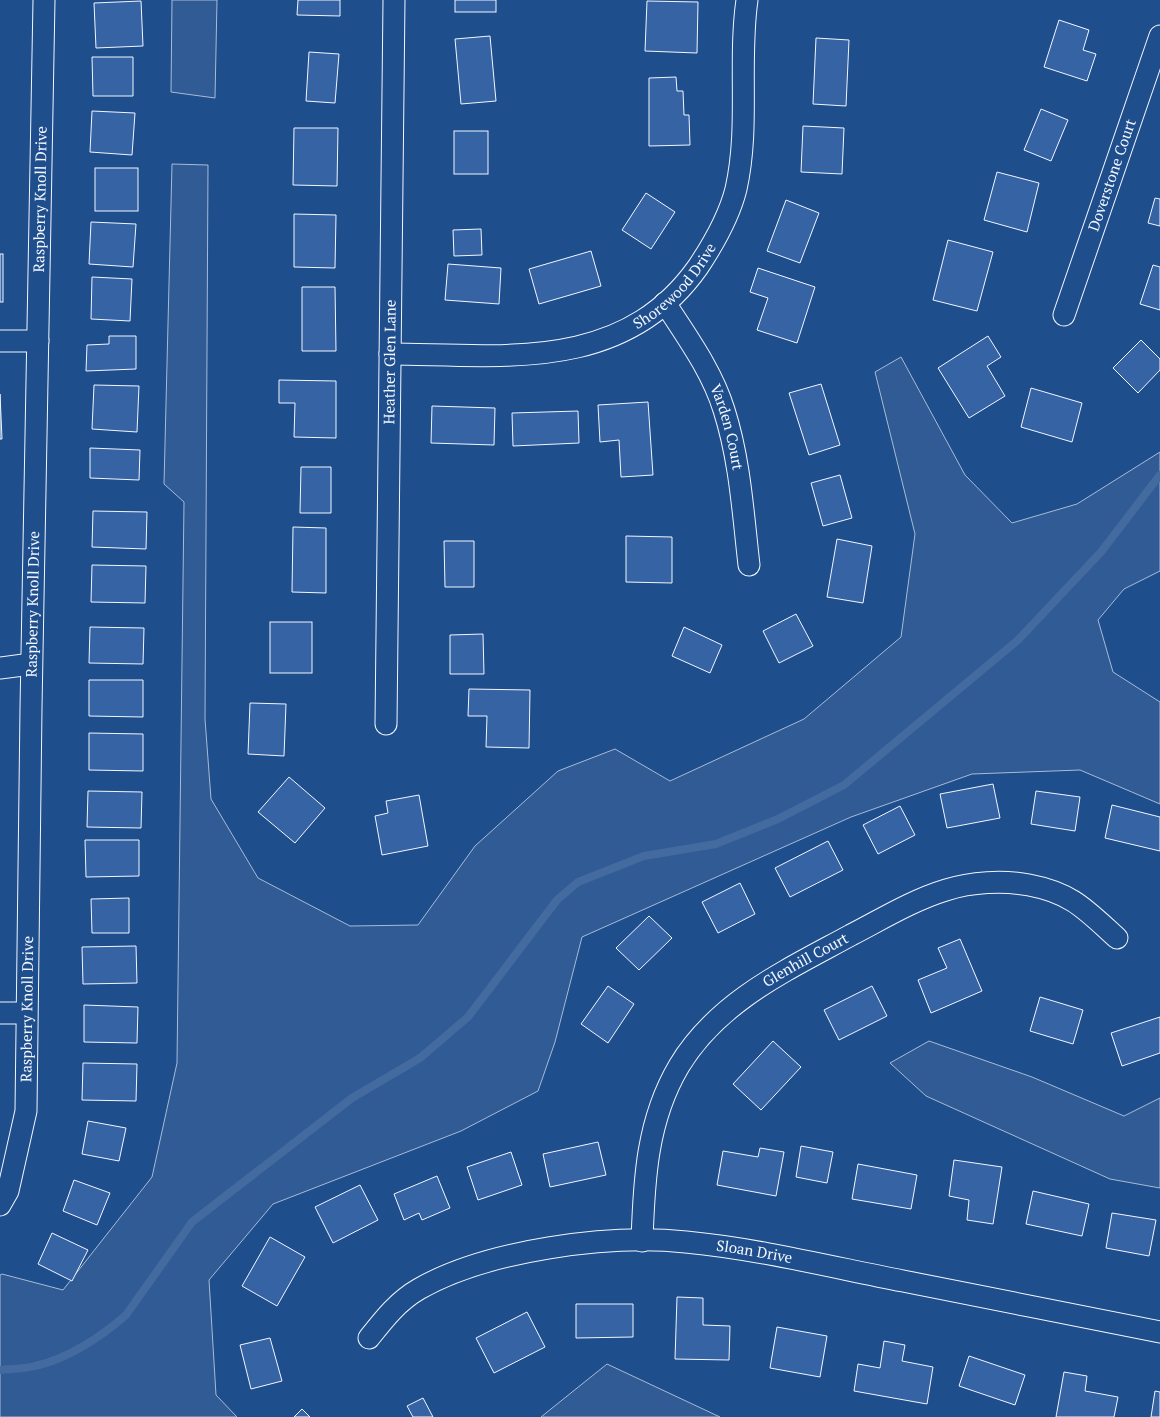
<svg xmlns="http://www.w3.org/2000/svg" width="1160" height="1417" viewBox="0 0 1160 1417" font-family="'PT Serif',serif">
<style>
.green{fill:#305b95;stroke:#a8bbd7}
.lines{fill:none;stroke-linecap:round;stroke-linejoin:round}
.stream{stroke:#446ba0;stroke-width:8}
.building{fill:#3563a3;stroke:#f2f6ff}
.street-casing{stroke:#f2f6ff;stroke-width:23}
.street{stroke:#1f4e8c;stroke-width:21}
.labels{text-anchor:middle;stroke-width:4;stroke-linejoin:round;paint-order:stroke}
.street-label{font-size:15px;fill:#f2f6ff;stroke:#1f4e8c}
</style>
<rect width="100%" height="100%" fill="#1f4e8c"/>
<!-- green -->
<g class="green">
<path d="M 172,0 L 217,0 L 215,98 L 171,92 Z"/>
<path d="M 172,164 L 208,165 L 205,719 L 211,799 L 258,878 L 350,926 L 418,925 L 475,846 L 558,771 L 615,749 L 670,781 L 804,719 L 901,637 L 915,534 L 875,372 L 901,357 L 965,475 L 1012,523 L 1077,504 L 1160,452 L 1160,571 L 1124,589 L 1098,620 L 1113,672 L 1160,702 L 1160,804 L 1080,770 L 972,774 L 851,817 L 582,937 L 555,1042 L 538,1091 L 461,1131 L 273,1204 L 209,1280 L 216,1395 L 237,1417 L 0,1417 L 0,1275 L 2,1274 L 63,1290 L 152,1177 L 177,1063 L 184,502 L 164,484 Z"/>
<path d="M 929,1041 L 1032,1077 L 1124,1116 L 1160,1098 L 1160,1188 L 1110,1179 L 926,1096 L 890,1063 Z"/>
<path d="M 607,1364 L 720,1417 L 541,1417 Z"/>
</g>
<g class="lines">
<!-- stream -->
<path class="stream" d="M 0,1370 C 11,1369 24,1369 35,1366 C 68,1359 102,1336 126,1315 L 192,1222 L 352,1098 L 420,1058 L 468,1017 L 557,900 L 578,882 L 644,856 L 716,844 L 778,819 L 844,785 L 1018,640 L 1101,552 L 1160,475"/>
</g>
<!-- building -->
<g class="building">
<path d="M 298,0 L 340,0 L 340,16 L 297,15 Z"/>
<rect x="455" y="0" width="41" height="12"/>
<path d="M 141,1 L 143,46 L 96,48 L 94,3 Z"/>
<path d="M 647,1 L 698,2 L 697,53 L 645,51 Z"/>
<path d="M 1059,20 L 1089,30 L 1083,50 L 1096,54 L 1087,81 L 1044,67 Z"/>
<path d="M 490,36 L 496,101 L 461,104 L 455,39 Z"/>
<path d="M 816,38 L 849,40 L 846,106 L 813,104 Z"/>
<path d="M 309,52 L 339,54 L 335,103 L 306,101 Z"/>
<path d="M 92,57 L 133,57 L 133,96 L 93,96 Z"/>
<path d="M 676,77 L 677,91 L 683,91 L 684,115 L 689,115 L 690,145 L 649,146 L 649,78 Z"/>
<path d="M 1041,109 L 1068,120 L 1051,161 L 1024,150 Z"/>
<path d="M 92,111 L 135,113 L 132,155 L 90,152 Z"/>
<path d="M 803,126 L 844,128 L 842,174 L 801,172 Z"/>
<path d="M 294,128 L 338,128 L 337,186 L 293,185 Z"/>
<rect x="454" y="131" width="34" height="43"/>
<rect x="95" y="168" width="43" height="43"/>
<path d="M 997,172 L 1039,183 L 1027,232 L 984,220 Z"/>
<path d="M 646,193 L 675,212 L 651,249 L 622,230 Z"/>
<path d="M 1155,198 L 1160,199 L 1160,226 L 1148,223 Z"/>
<path d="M 786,200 L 819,213 L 800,263 L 767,251 Z"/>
<path d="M 294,214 L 336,215 L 335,268 L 294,267 Z"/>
<path d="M 91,222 L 136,224 L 133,267 L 89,264 Z"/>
<path d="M 481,229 L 482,255 L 454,256 L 453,230 Z"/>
<path d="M 948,240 L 993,252 L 977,311 L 933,300 Z"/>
<path d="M 591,251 L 601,286 L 539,304 L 529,269 Z"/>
<rect x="0" y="254" width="3" height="48"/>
<path d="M 448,264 L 501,268 L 499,304 L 445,300 Z"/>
<path d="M 1153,265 L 1160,267 L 1160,310 L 1140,304 Z"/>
<path d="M 758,268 L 815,287 L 797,343 L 757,330 L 768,298 L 750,292 Z"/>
<path d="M 92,277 L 132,279 L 130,321 L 91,319 Z"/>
<path d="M 302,287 L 335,287 L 336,351 L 302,351 Z"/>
<path d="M 109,336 L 136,336 L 136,369 L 86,371 L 87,345 L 109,344 Z"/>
<path d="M 988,336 L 1001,357 L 987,366 L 1005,396 L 969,418 L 938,368 Z"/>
<path d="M 1141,340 L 1160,359 L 1160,370 L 1138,393 L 1113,368 Z"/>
<path d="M 279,380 L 336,381 L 336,438 L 294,437 L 295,403 L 279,403 Z"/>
<path d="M 821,384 L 840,445 L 809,455 L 789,393 Z"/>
<path d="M 94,385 L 139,386 L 137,432 L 92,429 Z"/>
<path d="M 1031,388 L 1082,403 L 1072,442 L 1021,427 Z"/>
<path d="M 0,394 L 2,439 L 0,439 Z"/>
<path d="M 648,402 L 653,475 L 621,477 L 619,440 L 600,442 L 598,405 Z"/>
<path d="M 432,406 L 495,408 L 494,445 L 431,443 Z"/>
<path d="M 578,411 L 579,443 L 513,446 L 512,413 Z"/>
<path d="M 90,448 L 140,450 L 139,480 L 90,478 Z"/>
<path d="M 301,467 L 331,467 L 331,513 L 300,513 Z"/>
<path d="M 840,475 L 852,518 L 823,526 L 811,483 Z"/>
<path d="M 93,511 L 147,512 L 146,549 L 92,547 Z"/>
<path d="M 293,527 L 326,528 L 326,593 L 292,592 Z"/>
<path d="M 626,536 L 672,537 L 672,583 L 626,582 Z"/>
<path d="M 837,539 L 872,546 L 863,603 L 827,597 Z"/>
<path d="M 444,541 L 474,541 L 474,587 L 445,587 Z"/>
<path d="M 92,565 L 146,566 L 145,603 L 91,602 Z"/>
<path d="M 796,614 L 813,646 L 779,663 L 763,631 Z"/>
<rect x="270" y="622" width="42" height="51"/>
<path d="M 90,627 L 144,628 L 143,664 L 89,663 Z"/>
<path d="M 684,627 L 722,645 L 710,673 L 672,656 Z"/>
<path d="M 483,634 L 484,674 L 450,674 L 450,635 Z"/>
<path d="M 89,680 L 143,680 L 143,717 L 89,716 Z"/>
<path d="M 469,689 L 530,690 L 529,748 L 486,747 L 487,716 L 468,716 Z"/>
<path d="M 250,703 L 286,704 L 284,756 L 248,754 Z"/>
<path d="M 89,733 L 143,734 L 143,771 L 89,770 Z"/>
<path d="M 289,777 L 325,808 L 295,843 L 258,812 Z"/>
<path d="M 993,784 L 1000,818 L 947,828 L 940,794 Z"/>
<path d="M 88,791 L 142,792 L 141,828 L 87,827 Z"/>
<path d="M 1036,791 L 1080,797 L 1075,831 L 1031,824 Z"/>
<path d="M 419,795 L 428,846 L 382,855 L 375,816 L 388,813 L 386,801 Z"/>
<path d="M 1112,805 L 1160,817 L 1160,851 L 1105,838 Z"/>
<path d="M 900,806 L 915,835 L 878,854 L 863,825 Z"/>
<path d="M 85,840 L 139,840 L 139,876 L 86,877 Z"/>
<path d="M 828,841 L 843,870 L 790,897 L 775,868 Z"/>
<path d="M 740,883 L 755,914 L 718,933 L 702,902 Z"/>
<path d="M 129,898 L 129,933 L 92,933 L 91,899 Z"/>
<path d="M 649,916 L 672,938 L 639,970 L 616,948 Z"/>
<path d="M 960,939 L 982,991 L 931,1013 L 918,980 L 947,968 L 938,948 Z"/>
<path d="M 136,946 L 137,983 L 83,984 L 82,947 Z"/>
<path d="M 608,986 L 634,1004 L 608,1043 L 581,1024 Z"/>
<path d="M 872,986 L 887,1016 L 839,1040 L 824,1010 Z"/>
<path d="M 1040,997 L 1083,1010 L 1073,1044 L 1030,1031 Z"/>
<path d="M 84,1005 L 138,1007 L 137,1043 L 84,1042 Z"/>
<path d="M 1160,1017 L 1160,1053 L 1122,1066 L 1111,1033 Z"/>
<path d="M 773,1041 L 801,1067 L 761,1110 L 733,1084 Z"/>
<path d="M 83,1063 L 137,1064 L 136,1101 L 82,1100 Z"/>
<path d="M 88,1121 L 126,1128 L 119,1161 L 82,1154 Z"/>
<path d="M 598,1142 L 606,1175 L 550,1187 L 543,1154 Z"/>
<path d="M 801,1146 L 833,1152 L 827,1183 L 796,1177 Z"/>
<path d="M 760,1148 L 784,1152 L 776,1196 L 717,1185 L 723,1151 L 758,1157 Z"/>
<path d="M 511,1152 L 522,1185 L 478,1200 L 467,1167 Z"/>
<path d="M 954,1160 L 1002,1167 L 993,1224 L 967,1220 L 969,1200 L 949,1196 Z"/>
<path d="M 858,1164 L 917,1175 L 911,1209 L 852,1199 Z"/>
<path d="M 437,1176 L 450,1208 L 422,1220 L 419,1213 L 404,1220 L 394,1194 Z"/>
<path d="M 74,1180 L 110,1193 L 97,1225 L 63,1211 Z"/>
<path d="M 360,1185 L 378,1220 L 333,1243 L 315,1207 Z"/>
<path d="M 1033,1191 L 1089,1204 L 1082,1236 L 1026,1224 Z"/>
<path d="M 1112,1213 L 1156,1220 L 1149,1256 L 1106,1248 Z"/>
<path d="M 52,1233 L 88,1250 L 72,1281 L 38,1264 Z"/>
<path d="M 270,1237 L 305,1257 L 277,1306 L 242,1286 Z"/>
<path d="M 677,1297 L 703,1298 L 703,1325 L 730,1326 L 729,1360 L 675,1359 Z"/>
<path d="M 576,1304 L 633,1304 L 633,1337 L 576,1338 Z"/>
<path d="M 527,1312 L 545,1347 L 494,1373 L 476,1338 Z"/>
<path d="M 777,1327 L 827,1336 L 820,1377 L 770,1368 Z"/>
<path d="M 270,1338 L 282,1381 L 251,1389 L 240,1345 Z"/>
<path d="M 884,1341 L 905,1345 L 902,1361 L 933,1367 L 927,1404 L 854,1391 L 858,1364 L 880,1368 Z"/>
<path d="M 969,1356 L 1025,1375 L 1015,1405 L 959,1386 Z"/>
<path d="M 1064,1372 L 1087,1376 L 1085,1391 L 1118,1397 L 1114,1417 L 1056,1417 Z"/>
<path d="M 1155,1391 L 1160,1392 L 1160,1417 L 1151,1417 Z"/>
<path d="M 423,1398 L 433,1417 L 413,1417 L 407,1406 Z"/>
<path d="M 302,1409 L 310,1417 L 294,1417 Z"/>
</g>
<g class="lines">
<!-- street casing -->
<g class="street-casing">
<g id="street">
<path id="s1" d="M 665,303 C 687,337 712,371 724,410 C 740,460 743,513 749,565"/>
<path id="s2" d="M 1064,315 L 1160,36"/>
<path d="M 0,341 L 38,341"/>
<path id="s3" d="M 390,354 C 503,355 623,373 698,267 C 714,243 729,217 736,189 C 750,127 738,62 747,0"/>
<path d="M 0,668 L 31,664"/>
<path id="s4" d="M 386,724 L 394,0"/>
<path d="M 0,1013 L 26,1013"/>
<path id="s5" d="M 0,1205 L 8,1191 L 26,1111 L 31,708 L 44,0"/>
<path id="s6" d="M 642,1241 C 644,1179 647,1120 679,1066 C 718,1001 787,970 851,935 C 882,919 913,900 946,890 C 971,882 1003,880 1029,885 C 1072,893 1086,910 1117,938"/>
<path id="s7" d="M 369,1338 C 384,1319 398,1301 419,1289 C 487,1250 609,1234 686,1242 C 759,1249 831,1267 903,1281 C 989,1298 1074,1315 1160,1332"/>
</g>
</g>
<!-- street -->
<use href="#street" class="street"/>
</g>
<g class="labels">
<!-- street labels -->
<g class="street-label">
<text dy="5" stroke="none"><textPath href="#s2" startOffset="148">Doverstone Court</textPath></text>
<text dy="5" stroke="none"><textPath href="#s5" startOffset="1010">Raspberry Knoll Drive</textPath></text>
<text dy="5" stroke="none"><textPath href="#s3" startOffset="306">Shorewood Drive</textPath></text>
<text dy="5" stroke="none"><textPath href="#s4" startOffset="362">Heather Glen Lane</textPath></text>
<text dy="5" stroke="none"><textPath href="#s1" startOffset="140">Varden Court</textPath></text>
<text dy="5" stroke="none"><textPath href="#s5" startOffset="605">Raspberry Knoll Drive</textPath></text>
<text dy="5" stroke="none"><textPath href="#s6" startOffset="348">Glenhill Court</textPath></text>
<text dy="5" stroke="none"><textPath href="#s5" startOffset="200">Raspberry Knoll Drive</textPath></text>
<text dy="5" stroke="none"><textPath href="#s7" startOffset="414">Sloan Drive</textPath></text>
</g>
</g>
</svg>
